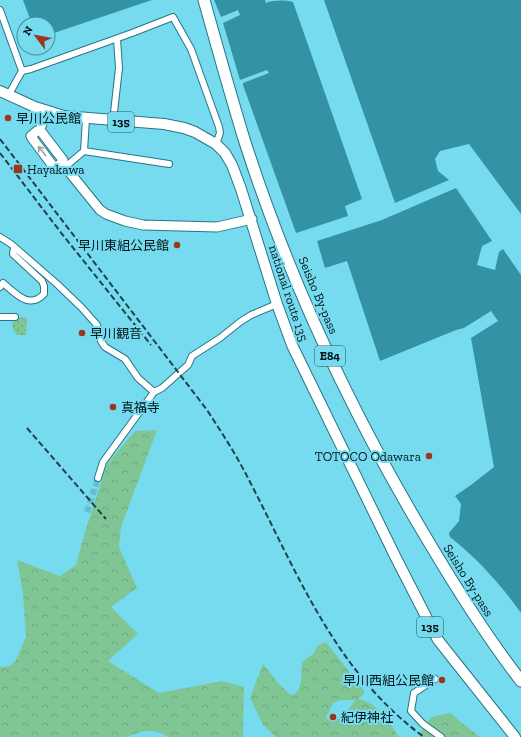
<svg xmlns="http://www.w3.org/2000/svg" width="521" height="737" viewBox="0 0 521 737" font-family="'Zilla Slab','Noto Sans JP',serif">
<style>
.forest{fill:url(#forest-crowns);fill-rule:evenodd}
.park{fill:url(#park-dots)}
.water{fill:#3392a4}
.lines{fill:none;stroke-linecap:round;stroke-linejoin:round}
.minor-tunnel{stroke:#65bdd0;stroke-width:6;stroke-dasharray:6 3;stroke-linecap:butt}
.minor-casing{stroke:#257584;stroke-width:8}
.secondary-casing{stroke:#257584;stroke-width:11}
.trunk-casing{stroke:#257584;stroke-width:12}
.motorway-casing{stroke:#257584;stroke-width:13}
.minor{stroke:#fff;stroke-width:6}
.secondary{stroke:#fff;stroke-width:9}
.trunk{stroke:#fff;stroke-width:10}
.motorway{stroke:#fff;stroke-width:11}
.rail{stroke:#1d434b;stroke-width:2;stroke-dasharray:6 3;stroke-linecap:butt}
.oneway{stroke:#9aa2a3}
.poi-dot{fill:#9e3520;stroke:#77dbf0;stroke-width:1.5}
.labels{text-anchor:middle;stroke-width:4;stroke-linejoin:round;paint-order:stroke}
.shield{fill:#77dbf0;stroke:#25515a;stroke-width:1}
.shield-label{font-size:12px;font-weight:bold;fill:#02161a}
.poi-label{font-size:13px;fill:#02161a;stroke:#77dbf0;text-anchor:start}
.street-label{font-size:13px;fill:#02161a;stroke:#77dbf0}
</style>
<defs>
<pattern id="forest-crowns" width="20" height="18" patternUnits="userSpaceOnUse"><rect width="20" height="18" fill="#80c695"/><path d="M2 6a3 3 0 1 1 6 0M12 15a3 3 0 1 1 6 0" fill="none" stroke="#6da980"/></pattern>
<pattern id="park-dots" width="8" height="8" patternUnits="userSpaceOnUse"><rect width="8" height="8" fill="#80c695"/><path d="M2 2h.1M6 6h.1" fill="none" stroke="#6da980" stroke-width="1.8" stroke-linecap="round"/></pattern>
</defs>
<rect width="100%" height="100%" fill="#77dbf0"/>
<!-- forest -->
<g class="forest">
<path d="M 157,430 L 121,527 L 119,547 L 137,588 L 111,607 L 138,634 L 108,661 L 159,693 L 222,681 L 244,687 L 243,737 L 168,737 C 152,727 143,731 126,737 L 0,737 L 0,667 L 10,666 L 16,660 L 26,637 L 23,594 L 17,560 L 60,576 L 76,565 L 85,532 L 107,464 L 135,431 Z"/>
<path d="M 326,642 L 364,691 L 364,694 L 358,699 C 378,703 388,720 399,737 L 276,737 L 263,725 L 250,698 L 263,664 L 280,685 L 291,695 L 295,694 C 303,685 301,674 302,662 L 313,654 L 318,645 ZM 341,700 L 355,700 C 349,709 342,720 331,721 L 326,718 L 333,703 Z"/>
<path d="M 450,713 L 451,714 L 480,737 L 420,737 L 421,731 L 431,717 Z"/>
</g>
<!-- park -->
<path class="park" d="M 15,317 L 27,318 L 26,335 L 17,335 L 13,329 L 12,322 L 15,322 Z"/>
<!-- water -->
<g class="water">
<path d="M 23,0 L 152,0 L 48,35 L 48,24 L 32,24 Z"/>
<path d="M 214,0 L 265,0 L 266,3 C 274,0 285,0 293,2 L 362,199 L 345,206 L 348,216 L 296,233 L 243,85 L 243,83 L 269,73 L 267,70 L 240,80 L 223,23 L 240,15 L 238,10 L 221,17 Z"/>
<path d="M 324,0 L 521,0 L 521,214 L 469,144 L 440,151 L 435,159 L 438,171 L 449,180 L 395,203 Z"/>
<path d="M 456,188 L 492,241 L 482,246 L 477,265 L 495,270 L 499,252 L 503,249 L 521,275 L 521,613 C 501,585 477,558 450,537 L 449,533 L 459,521 L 461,504 L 455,496 L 471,485 L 494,467 L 471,338 L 498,321 L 491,311 L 464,328 L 456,330 L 380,361 L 347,261 L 325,268 L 317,241 L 382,220 Z"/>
</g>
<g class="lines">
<!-- minor-tunnel -->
<path class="minor-tunnel" d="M 87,512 L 98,478"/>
<!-- minor casing -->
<g class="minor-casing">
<g id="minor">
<path d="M 0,10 L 22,71 L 8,96"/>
<path d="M 22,71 L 31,69 L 132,33 L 173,17 L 191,49 L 219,127 L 220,133 L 216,144"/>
<path d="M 86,119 L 84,151 L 169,164"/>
<path d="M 113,121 L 119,68 L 117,39"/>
<path d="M 65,167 L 84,151"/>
<path d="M 0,237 L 11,244 L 57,284 L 82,308 L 97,325 L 101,341 L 105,347 L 125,359 L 138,378 L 154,392"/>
<path d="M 0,287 L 3,283 C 15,293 29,310 44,294 L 44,286 L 42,281 L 13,254 L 14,248"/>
<path d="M 0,317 L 15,317"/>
<path d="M 98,478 L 103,462 L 154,392 L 162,388 L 188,365 L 192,356 L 220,338 L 240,322 L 251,315 L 277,304"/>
<path d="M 435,679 L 414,693 L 411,711 L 423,724 L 441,737"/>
</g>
</g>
<!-- secondary casing -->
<g class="secondary-casing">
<g id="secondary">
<path d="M 46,111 L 40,130 L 37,131 L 31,136 L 32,138 L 53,166 L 56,167 L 62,163"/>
<path d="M 40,130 L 63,160 L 62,163 L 100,210 L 106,214 L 125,221 L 143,225 L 217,227 L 252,219"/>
</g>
</g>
<!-- trunk casing -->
<g class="trunk-casing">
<path id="trunk" d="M 0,91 L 35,107 L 64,116 L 164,124 L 184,128 L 195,132 L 216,144 L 225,153 L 232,165 L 241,189 L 277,304 L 292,345 L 395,556 L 438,640 L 515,737"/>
</g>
<!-- motorway casing -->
<g class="motorway-casing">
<path id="motorway" d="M 204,0 C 217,46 230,93 244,139 C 288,277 352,414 427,539 C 456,588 486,636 521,681"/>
</g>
<!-- minor -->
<use href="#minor" class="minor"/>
<!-- secondary -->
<use href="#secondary" class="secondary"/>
<!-- trunk -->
<use href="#trunk" class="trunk"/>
<!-- motorway -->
<use href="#motorway" class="motorway"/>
<!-- rail -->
<g class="rail">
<path d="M 0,139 L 207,410 C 222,433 237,456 249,480 C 298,574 335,672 424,737"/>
<path d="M 0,153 L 62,234 L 151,345"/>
<path d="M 27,428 L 106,519"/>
</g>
</g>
<!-- one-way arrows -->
<defs><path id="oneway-shaft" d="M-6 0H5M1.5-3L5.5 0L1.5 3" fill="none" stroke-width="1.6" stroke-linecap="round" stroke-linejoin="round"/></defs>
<use class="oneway" href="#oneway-shaft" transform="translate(42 151) rotate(-128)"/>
<!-- markers -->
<g class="poi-dot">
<circle cx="8" cy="118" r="4"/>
<rect x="13" y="164" width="10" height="10" rx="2"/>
<circle cx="177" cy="245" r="4"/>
<circle cx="82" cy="333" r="4"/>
<circle cx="113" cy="407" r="4"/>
<circle cx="429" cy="456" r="4"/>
<circle cx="442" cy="680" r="4"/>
<circle cx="333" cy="717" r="4"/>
</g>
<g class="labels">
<!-- shield labels -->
<g class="shield">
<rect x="108" y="112" width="26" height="20" rx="3"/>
<rect x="315" y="346" width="30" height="20" rx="3"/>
<rect x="417" y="617" width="26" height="20" rx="3"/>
</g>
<g class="shield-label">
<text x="121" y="126">135</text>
<text x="330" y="360">E84</text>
<text x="430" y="631">135</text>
</g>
<!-- poi labels -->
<g class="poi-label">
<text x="16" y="123">早川公民館</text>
<text x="27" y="174">Hayakawa</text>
<text x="169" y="250" text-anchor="end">早川東組公民館</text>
<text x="90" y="338">早川観音</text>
<text x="121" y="412">真福寺</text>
<text x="421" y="461" text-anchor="end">TOTOCO Odawara</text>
<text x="434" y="685" text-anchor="end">早川西組公民館</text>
<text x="341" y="722">紀伊神社</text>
</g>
<!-- street labels -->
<g class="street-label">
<text transform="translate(289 293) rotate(72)" y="5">national route 135</text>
<text transform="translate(319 295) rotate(67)" y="5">Seisho By-pass</text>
<text transform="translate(469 580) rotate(58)" y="5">Seisho By-pass</text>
</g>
</g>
<!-- north arrow -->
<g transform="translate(36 36) rotate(302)"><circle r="19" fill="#77dbf0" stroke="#488c9a"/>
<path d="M0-3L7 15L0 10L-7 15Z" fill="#9e3520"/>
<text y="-6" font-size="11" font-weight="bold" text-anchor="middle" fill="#02161a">N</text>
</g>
</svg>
